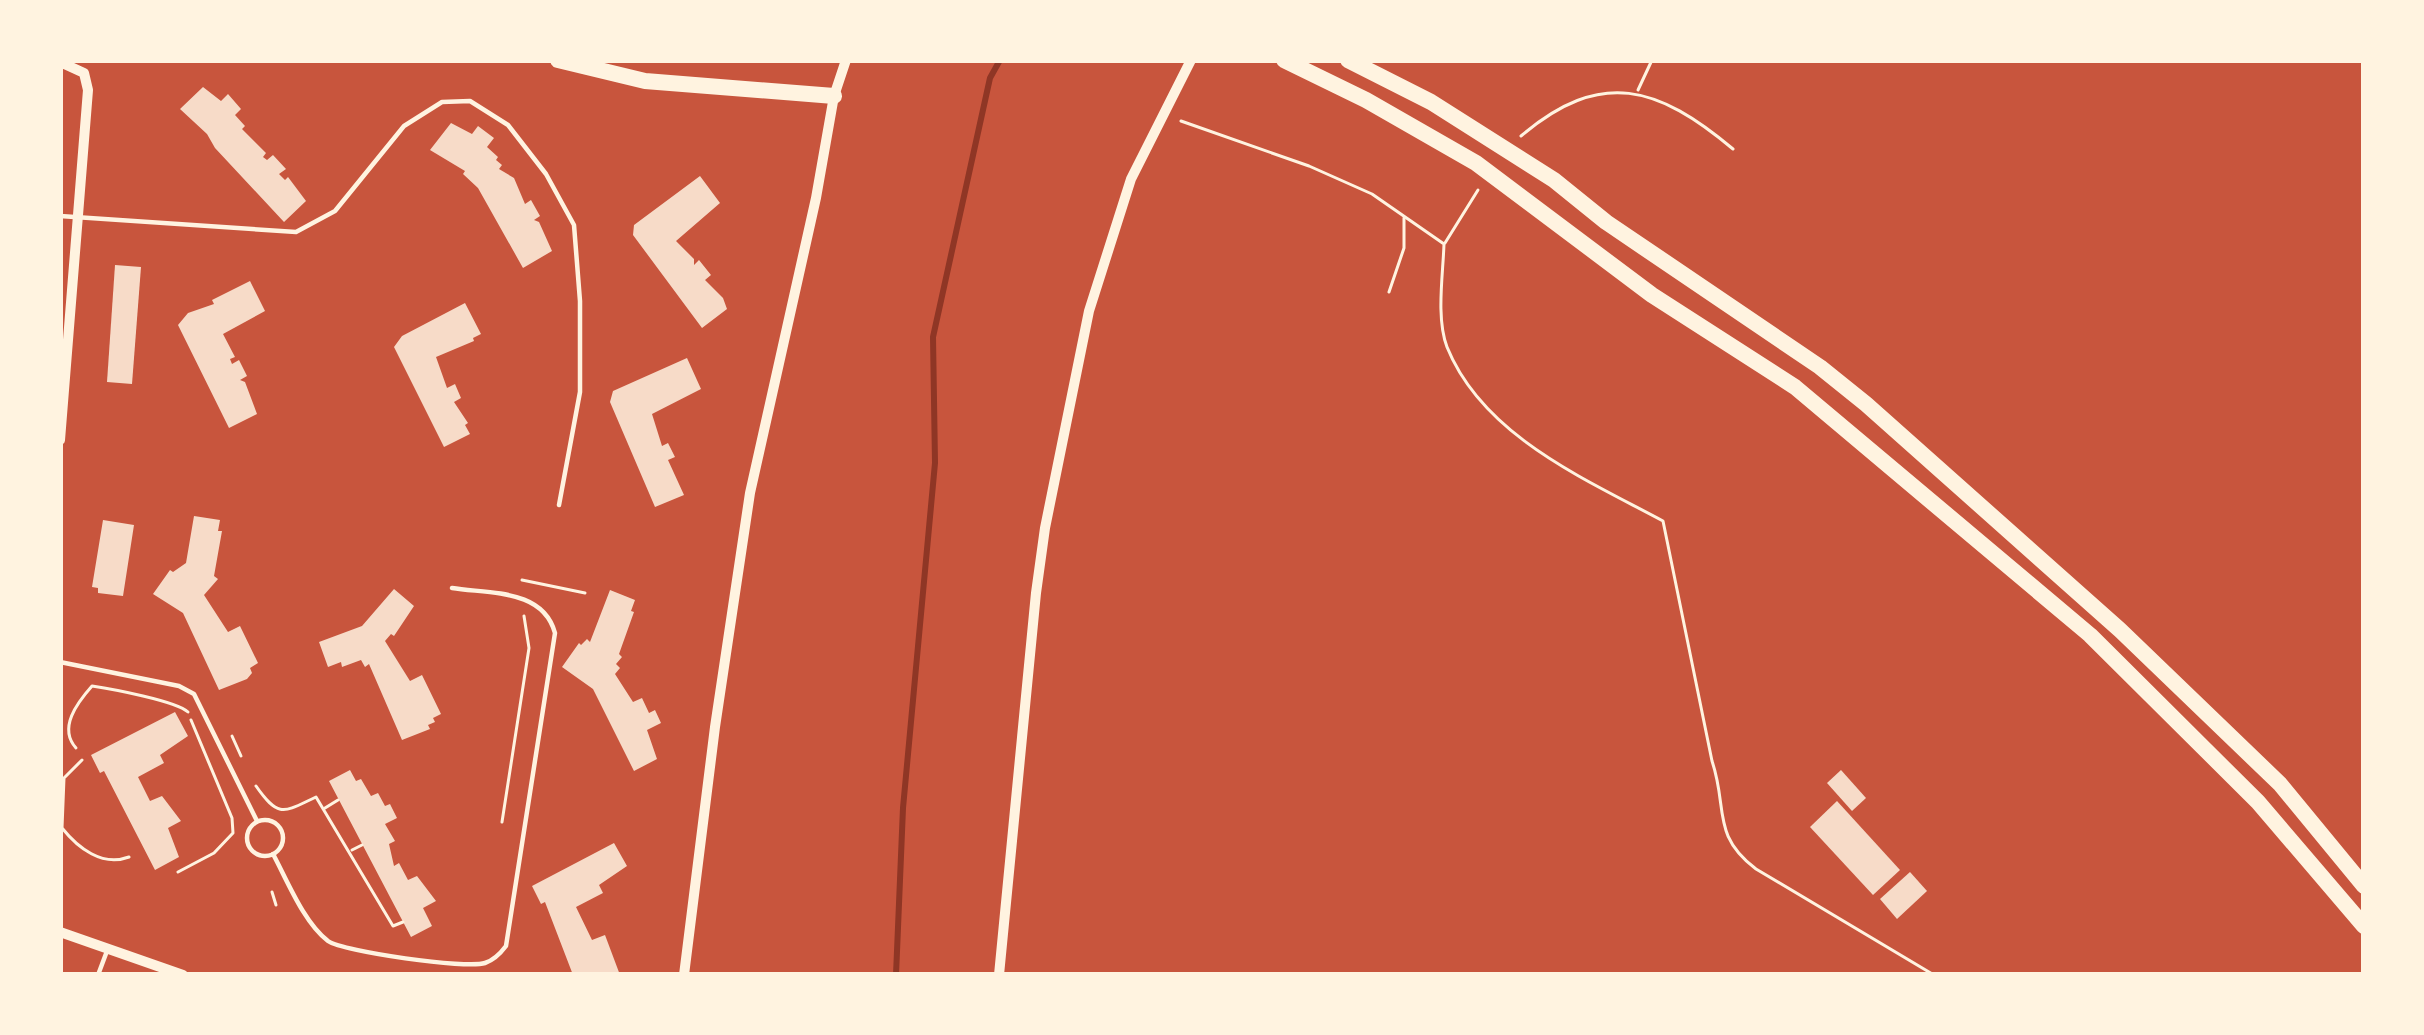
<svg xmlns="http://www.w3.org/2000/svg" width="2424" height="1035" viewBox="0 0 2424 1035" font-family="'Sofia Sans Condensed',sans-serif">
<style>
.lines{fill:none;stroke-linecap:round;stroke-linejoin:round}
.stream{stroke:#8f3625;stroke-width:6}
.building{fill:#f7dbc8}
.path{stroke:#fff3e0;stroke-width:3}
.service{stroke:#fff3e0;stroke-width:4.5}
.minor{stroke:#fff3e0;stroke-width:10}
.trunk{stroke:#fff3e0;stroke-width:16}
</style>
<rect width="100%" height="100%" fill="#c8553d"/>
<g class="lines">
<!-- stream -->
<path class="stream" d="M 896,975 L 903,808 L 935,463 L 933,337 L 990,78 L 1000,60"/>
</g>
<!-- building -->
<g class="building">
<path d="M 203,87 L 221,101 L 228,94 L 241,109 L 235,115 L 245,126 L 242,129 L 266,153 L 263,157 L 267,160 L 273,155 L 286,169 L 279,174 L 285,180 L 288,177 L 306,201 L 284,222 L 215,148 L 207,134 L 180,109 Z"/>
<path d="M 451,123 L 472,134 L 478,126 L 494,138 L 487,147 L 498,157 L 496,160 L 502,165 L 499,169 L 514,178 L 525,204 L 531,200 L 540,216 L 534,220 L 539,222 L 552,251 L 523,268 L 478,188 L 463,174 L 465,171 L 430,150 Z"/>
<path d="M 700,176 L 720,203 L 676,241 L 694,259 L 694,265 L 699,260 L 711,275 L 705,280 L 723,298 L 727,309 L 702,328 L 633,235 L 634,225 Z"/>
<path d="M 115,265 L 141,267 L 132,384 L 107,382 Z"/>
<path d="M 250,281 L 265,311 L 223,334 L 235,357 L 230,359 L 232,364 L 239,360 L 247,376 L 240,380 L 245,382 L 257,414 L 229,428 L 178,325 L 188,313 L 214,304 L 212,300 Z"/>
<path d="M 465,303 L 481,334 L 473,338 L 474,341 L 436,357 L 447,388 L 455,384 L 461,398 L 454,402 L 468,423 L 465,425 L 470,434 L 444,447 L 394,347 L 402,336 Z"/>
<path d="M 687,358 L 701,389 L 652,414 L 662,446 L 668,443 L 675,457 L 668,460 L 684,495 L 655,507 L 610,402 L 613,391 Z"/>
<path d="M 194,516 L 220,520 L 218,531 L 222,531 L 214,576 L 218,579 L 204,595 L 228,632 L 240,626 L 258,663 L 250,668 L 252,673 L 247,679 L 219,690 L 183,613 L 153,594 L 170,570 L 173,572 L 186,563 Z"/>
<path d="M 103,520 L 134,525 L 123,596 L 98,593 L 98,588 L 92,587 Z"/>
<path d="M 394,589 L 414,606 L 394,636 L 391,634 L 385,641 L 410,681 L 422,675 L 441,714 L 433,718 L 435,722 L 428,725 L 430,729 L 402,740 L 369,664 L 365,667 L 361,660 L 342,667 L 341,662 L 328,667 L 319,642 L 362,626 Z"/>
<path d="M 610,590 L 635,600 L 631,611 L 634,612 L 619,654 L 622,657 L 616,664 L 620,668 L 615,674 L 633,702 L 642,698 L 649,713 L 655,710 L 661,723 L 647,730 L 657,759 L 634,771 L 593,689 L 562,667 L 579,643 L 581,645 L 587,639 L 590,642 Z"/>
<path d="M 175,712 L 188,736 L 160,755 L 164,763 L 138,777 L 150,801 L 162,796 L 181,821 L 168,828 L 179,857 L 155,870 L 104,771 L 100,773 L 91,755 Z"/>
<path d="M 350,770 L 356,781 L 361,779 L 371,796 L 378,793 L 385,806 L 390,804 L 397,818 L 385,824 L 395,841 L 389,844 L 394,866 L 399,863 L 408,880 L 417,876 L 436,901 L 423,908 L 432,926 L 411,937 L 329,781 Z"/>
<path d="M 1841,770 L 1866,798 L 1852,811 L 1827,783 Z"/>
<path d="M 1837,801 L 1900,870 L 1873,895 L 1810,827 Z"/>
<path d="M 614,843 L 627,866 L 599,885 L 603,893 L 576,907 L 592,940 L 605,935 L 620,975 L 573,975 L 545,902 L 541,904 L 532,886 Z"/>
<path d="M 1910,872 L 1927,891 L 1897,919 L 1880,899 Z"/>
</g>
<g class="lines">
<!-- path -->
<g class="path">
<path d="M 1638,90 L 1652,60"/>
<path d="M 1181,121 L 1309,166 L 1372,194 L 1444,244 C 1443,275 1436,318 1447,347 C 1483,436 1585,479 1663,521 L 1712,761 C 1728,808 1711,835 1756,869 L 1934,975"/>
<path d="M 1521,136 C 1601,68 1658,86 1733,149"/>
<path d="M 1445,243 L 1478,190"/>
<path d="M 1389,292 L 1404,248 L 1404,218"/>
<path d="M 522,580 L 585,593"/>
<path d="M 232,736 L 241,756"/>
<path d="M 76,748 C 58,728 77,703 92,686 C 112,689 176,701 188,712"/>
<path d="M 82,760 L 64,778 L 62,828 C 78,848 102,867 129,857"/>
<path d="M 256,786 C 279,819 284,812 316,797 L 393,926 L 403,922"/>
<path d="M 325,808 L 338,800"/>
<path d="M 502,822 L 529,648 L 524,616"/>
<path d="M 352,850 L 362,845"/>
<path d="M 178,872 L 214,853 L 233,833 L 232,818 L 191,720"/>
<path d="M 272,892 L 276,905"/>
</g>
<!-- service -->
<g class="service">
<path d="M 60,216 L 296,232 L 335,211 L 404,126 L 442,102 L 470,101 L 508,125 L 546,174 L 574,225 L 580,301 L 580,392 L 559,505"/>
<path d="M 60,662 L 179,686 L 194,694 L 257,821"/>
<circle cx="265" cy="838" r="18"/>
<path d="M 273,854 C 287,880 304,923 328,941 C 344,952 466,969 485,963 C 494,960 500,954 506,946 L 555,633 C 543,589 491,594 452,588"/>
<path d="M 98,975 L 107,951"/>
</g>
<!-- minor -->
<g class="minor">
<path d="M 60,62 L 84,73 L 88,90 L 60,440"/>
<path d="M 60,932 L 183,975"/>
<path d="M 684,975 L 715,727 L 750,493 L 816,198 L 834,96 L 846,60"/>
<path d="M 999,975 L 1036,593 L 1045,528 L 1089,311 L 1131,179 L 1191,60"/>
</g>
<!-- trunk -->
<g class="trunk">
<path d="M 558,60 L 645,81 L 834,96"/>
<path d="M 1284,60 L 1366,100 L 1476,163 L 1652,295 L 1795,387 L 2090,635 L 2258,802 L 2364,926"/>
<path d="M 1348,60 L 1431,102 L 1554,180 L 1606,222 L 1820,367 L 1866,404 L 2120,630 L 2280,784 L 2364,886"/>
</g>
</g>
<!-- border -->
<rect width="2424" height="1035" fill="none" stroke="#fff3e0" stroke-width="126"/>
</svg>
